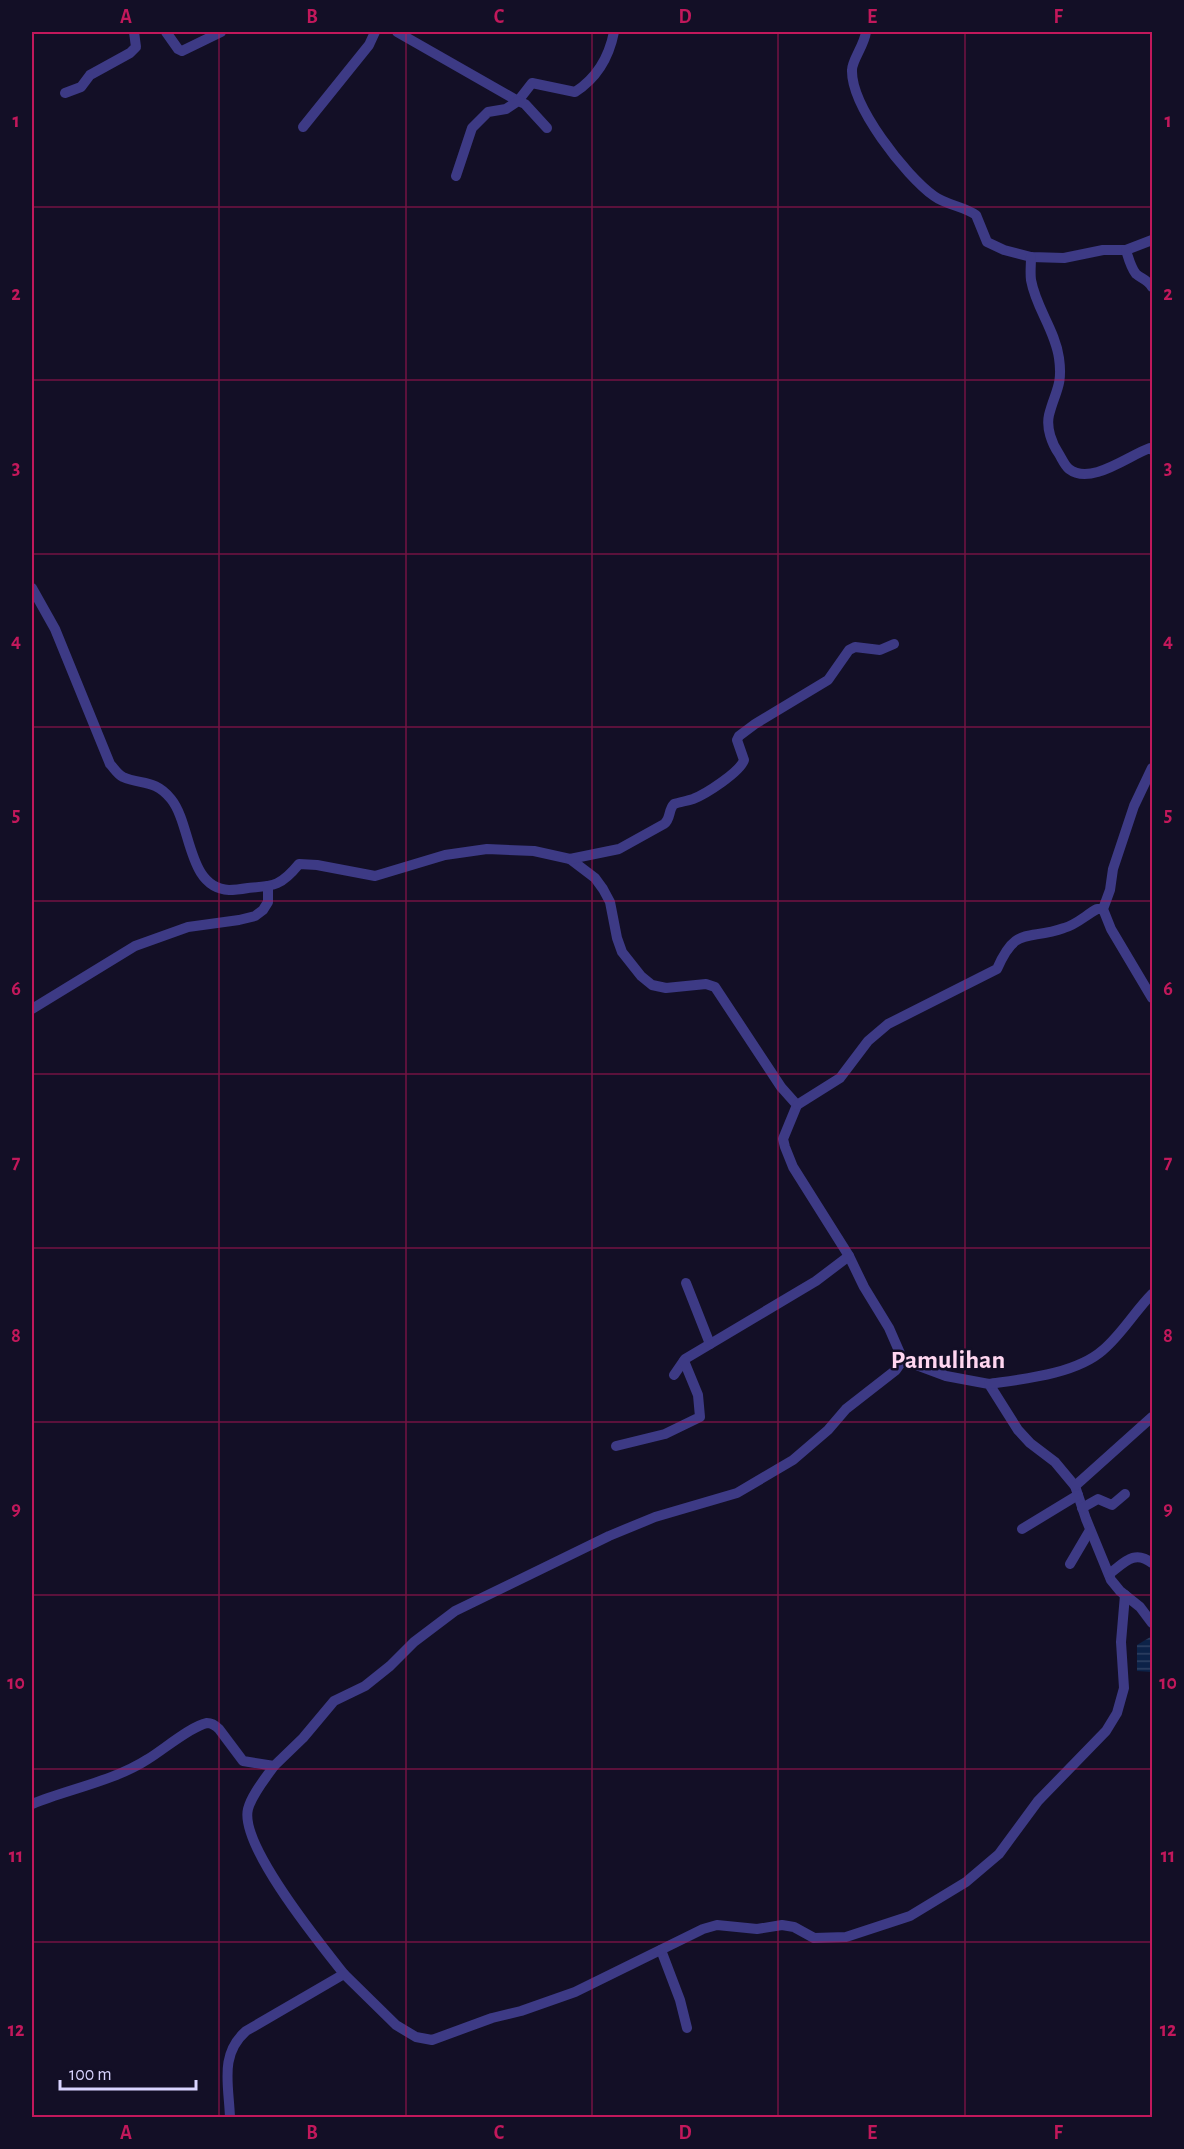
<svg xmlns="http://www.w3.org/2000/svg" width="1184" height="2149" viewBox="0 0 1184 2149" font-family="'Alegreya Sans',sans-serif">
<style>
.water{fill:url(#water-rules)}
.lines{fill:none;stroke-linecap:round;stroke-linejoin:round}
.street{stroke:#3d3a85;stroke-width:10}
.grid{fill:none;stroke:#c2185b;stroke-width:1.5;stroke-opacity:0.55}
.labels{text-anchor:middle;stroke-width:5;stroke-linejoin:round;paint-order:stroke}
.quarter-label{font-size:26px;font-weight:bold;fill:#ffd6f0;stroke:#130f26}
.neatline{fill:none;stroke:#c2185b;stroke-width:2}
.grid-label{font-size:20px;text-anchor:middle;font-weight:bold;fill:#c2185b}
</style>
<defs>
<pattern id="water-rules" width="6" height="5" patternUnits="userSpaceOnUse" patternTransform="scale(1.5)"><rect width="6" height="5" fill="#0c2248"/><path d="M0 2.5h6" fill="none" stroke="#2f4163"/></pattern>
</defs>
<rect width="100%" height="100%" fill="#130f26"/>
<!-- water -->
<path class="water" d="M 1152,1636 L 1152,1672 L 1137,1671 L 1137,1645 Z"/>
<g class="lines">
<!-- street -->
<g class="street">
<path d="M 166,32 L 178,49 L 182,51 L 221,32"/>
<path d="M 397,32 L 518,101 L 532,83 L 575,92 C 597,78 609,57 614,32"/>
<path d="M 866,32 C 864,46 852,60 852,70 C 851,106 905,175 934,196 C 946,205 963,206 976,215 L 987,242 L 1004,250 L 1031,257 L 1064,258 L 1103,250 L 1126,250 L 1152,240"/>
<path d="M 65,93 L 81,87 L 90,75 L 130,53 L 136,47 L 134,32"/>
<path d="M 303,127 L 369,45 L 375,32"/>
<path d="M 456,176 L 472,128 L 488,112 L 506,109 L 518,101 L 525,104 L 547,128"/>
<path d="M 1126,250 C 1128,257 1131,268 1136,274 C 1142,279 1148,280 1152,287"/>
<path d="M 1031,257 C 1031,265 1030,273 1031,280 C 1036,308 1055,330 1059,358 C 1063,386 1055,391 1049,415 C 1046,428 1052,444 1059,454 C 1062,459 1065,466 1069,469 C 1091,486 1129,455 1150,448 L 1152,450"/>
<path d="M 32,588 L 55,629 L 110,764 C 114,768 117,774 123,777 C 141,785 155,779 171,799 C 192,825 187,888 229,890 C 235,890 242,889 248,888 C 274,886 281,886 299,864 L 317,865 L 375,876 L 445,855 L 487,849 L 534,851 L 570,859 L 595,878 L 603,889 L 610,902 L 617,938 L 622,952 L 641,976 L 652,985 L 666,988 L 706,984 L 715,987 L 781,1087 L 797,1105 L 783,1139 L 785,1147 L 793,1167 L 849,1256 L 864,1287 L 889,1328 L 903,1360 L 946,1376 L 989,1384 L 1018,1430 L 1030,1443 L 1055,1462 L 1075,1486 L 1086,1519 L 1111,1580 L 1120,1591 L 1140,1607 L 1152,1623"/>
<path d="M 1152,768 L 1134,806 L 1113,869 L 1110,890 L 1103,909 L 1111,929 L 1152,998"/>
<path d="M 570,859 L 619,849 L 664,824 C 671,819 668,810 674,804 C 680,802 687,801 693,799 C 706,794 740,772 744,760 L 737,740 L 739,736 L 755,724 L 828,680 L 849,650 L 855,647 L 880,650 L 894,644"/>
<path d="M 32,1009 L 135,946 L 188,927 L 239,920 L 255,916 L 263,910 L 268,902 L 268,886"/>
<path d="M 797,1105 L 840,1078 L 868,1041 L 888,1024 L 997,969 C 1016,925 1027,941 1064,928 C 1076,925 1086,915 1097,909 L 1103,909"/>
<path d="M 686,1283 L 710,1344"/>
<path d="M 674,1375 L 685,1359 L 816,1281 L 849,1256"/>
<path d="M 989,1384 C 1024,1379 1076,1374 1103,1350 C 1122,1334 1135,1311 1152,1294"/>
<path d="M 616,1446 L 665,1434 L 700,1417 L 698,1395 L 684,1361"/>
<path d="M 1075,1486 L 1152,1417"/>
<path d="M 1082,1508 L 1098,1499 L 1112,1505 L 1125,1494"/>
<path d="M 1022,1529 L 1078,1495"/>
<path d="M 1070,1564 L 1090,1530"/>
<path d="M 1109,1574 C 1124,1563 1134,1549 1152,1563"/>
<path d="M 274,1766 C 265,1779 252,1794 248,1809 C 239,1845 321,1945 344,1974"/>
<path d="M 32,1804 C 69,1789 114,1781 148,1759 C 163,1750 191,1726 207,1723 C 212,1723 216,1726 219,1729 L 243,1761 L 274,1766 L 303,1738 L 334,1701 L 365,1686 L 390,1666 L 414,1642 L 455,1611 L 609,1536 L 655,1517 L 737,1493 L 793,1460 L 828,1430 L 846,1409 L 896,1370 L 903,1360"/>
<path d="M 661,1950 L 680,2000 L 687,2028"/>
<path d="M 230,2118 C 229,2085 219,2055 246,2031 L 344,1974 L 396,2025 L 416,2037 L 432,2040 L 492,2018 L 521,2011 L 575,1992 L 703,1929 L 717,1925 L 757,1929 L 782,1925 L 794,1927 L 814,1938 L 846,1937 L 910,1916 L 966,1882 L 999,1854 L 1038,1801 L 1106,1731 L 1117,1713 L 1124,1688 L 1121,1642 L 1125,1595"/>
</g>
</g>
<!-- grid -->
<path class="grid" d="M 219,32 L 219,2118M 406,32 L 406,2118M 592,32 L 592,2118M 778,32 L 778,2118M 965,32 L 965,2118M 32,207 L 1152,207M 32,380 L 1152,380M 32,554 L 1152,554M 32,727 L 1152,727M 32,901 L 1152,901M 32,1074 L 1152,1074M 32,1248 L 1152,1248M 32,1422 L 1152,1422M 32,1595 L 1152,1595M 32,1769 L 1152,1769M 32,1942 L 1152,1942"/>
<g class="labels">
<!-- quarter labels -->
<g class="quarter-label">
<text x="948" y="1368">Pamulihan</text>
</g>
</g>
<!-- border -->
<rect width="1184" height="2149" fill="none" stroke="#130f26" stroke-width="66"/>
<!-- scale -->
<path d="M60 2080v9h136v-9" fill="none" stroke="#d9d4ff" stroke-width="3"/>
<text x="69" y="2080" font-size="18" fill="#d9d4ff" stroke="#130f26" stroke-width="4.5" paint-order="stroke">100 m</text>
<rect x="33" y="33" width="1118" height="2083" class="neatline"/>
<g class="grid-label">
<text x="126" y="23">A</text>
<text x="312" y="23">B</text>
<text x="499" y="23">C</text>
<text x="685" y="23">D</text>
<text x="872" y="23">E</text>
<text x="1058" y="23">F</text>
<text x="16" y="127">1</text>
<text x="1168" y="127">1</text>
<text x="16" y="300">2</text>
<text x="1168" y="300">2</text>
<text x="16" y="474">3</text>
<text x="1168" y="474">3</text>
<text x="16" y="647">4</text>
<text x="1168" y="647">4</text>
<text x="16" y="821">5</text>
<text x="1168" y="821">5</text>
<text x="16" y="995">6</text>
<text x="1168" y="995">6</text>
<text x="16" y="1168">7</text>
<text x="1168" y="1168">7</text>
<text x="16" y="1342">8</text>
<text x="1168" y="1342">8</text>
<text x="16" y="1515">9</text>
<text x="1168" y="1515">9</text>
<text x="16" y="1689">10</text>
<text x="1168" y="1689">10</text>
<text x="16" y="1862">11</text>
<text x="1168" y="1862">11</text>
<text x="16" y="2036">12</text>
<text x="1168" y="2036">12</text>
<text x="126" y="2139">A</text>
<text x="312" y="2139">B</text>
<text x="499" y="2139">C</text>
<text x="685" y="2139">D</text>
<text x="872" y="2139">E</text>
<text x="1058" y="2139">F</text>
</g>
</svg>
